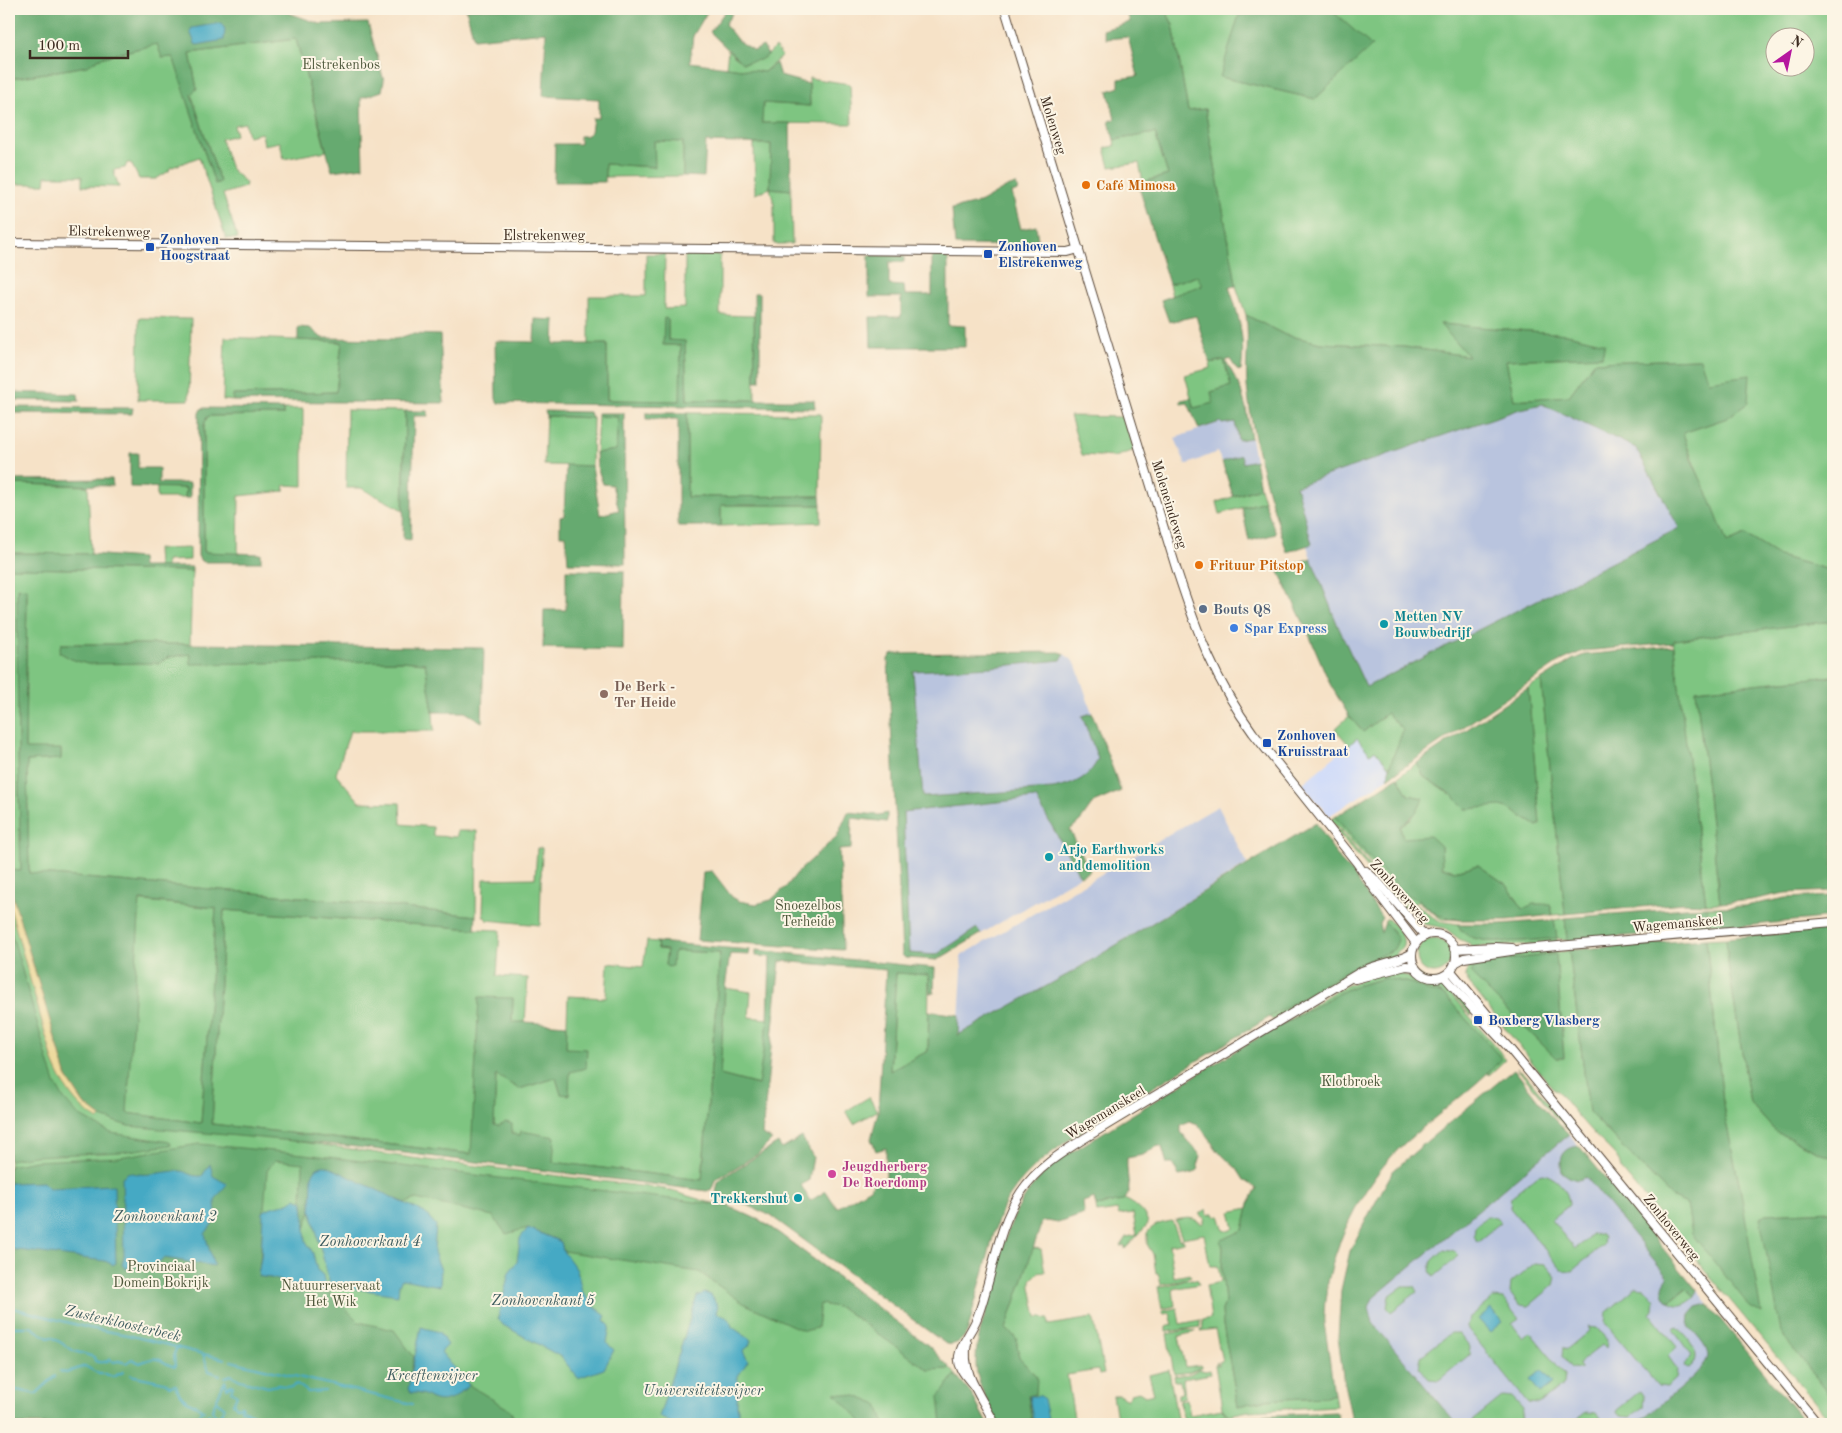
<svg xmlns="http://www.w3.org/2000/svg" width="1842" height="1433" viewBox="0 0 1842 1433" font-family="'Old Standard TT',serif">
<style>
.built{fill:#cedafa}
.industrial{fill:#b9c4de}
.green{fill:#7ec581;stroke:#5c7850;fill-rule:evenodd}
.forest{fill:#66aa6f;stroke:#506a46;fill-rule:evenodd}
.sand{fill:#eeda9e;stroke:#94825e}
.water{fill:#44a9c4;stroke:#406a71}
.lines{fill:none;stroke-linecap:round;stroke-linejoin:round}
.stream{stroke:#44a9c4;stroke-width:2}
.secondary-casing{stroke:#574637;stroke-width:10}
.secondary{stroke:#fff;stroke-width:8}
.food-dot{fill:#e8710a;stroke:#fcf5e5;stroke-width:2}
.transit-dot{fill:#1a4fb4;stroke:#fcf5e5;stroke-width:2}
.service-dot{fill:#5c6f8a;stroke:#fcf5e5;stroke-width:2}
.culture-dot{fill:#0f9aa8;stroke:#fcf5e5;stroke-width:2}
.shop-dot{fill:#3f7fe0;stroke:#fcf5e5;stroke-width:2}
.education-dot{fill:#8d6e63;stroke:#fcf5e5;stroke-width:2}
.hotel-dot{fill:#d1479c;stroke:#fcf5e5;stroke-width:2}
.labels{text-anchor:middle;stroke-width:4;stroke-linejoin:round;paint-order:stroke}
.park-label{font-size:14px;fill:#4f583c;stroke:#fcf5e5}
.street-label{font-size:14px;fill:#3b2a1e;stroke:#fcf5e5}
.food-label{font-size:14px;font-weight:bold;fill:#c56008;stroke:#fcf5e5;text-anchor:start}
.transit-label{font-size:14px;font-weight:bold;fill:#164399;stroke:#fcf5e5;text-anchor:start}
.service-label{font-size:14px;font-weight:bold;fill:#4e5e75;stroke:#fcf5e5;text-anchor:start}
.culture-label{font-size:14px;font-weight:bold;fill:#0d838f;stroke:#fcf5e5;text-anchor:start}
.shop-label{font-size:14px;font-weight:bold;fill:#366cbe;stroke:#fcf5e5;text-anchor:start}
.education-label{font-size:14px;font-weight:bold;fill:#785e54;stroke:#fcf5e5;text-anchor:start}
.hotel-label{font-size:14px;font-weight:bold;fill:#b23c85;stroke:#fcf5e5;text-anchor:start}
.water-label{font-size:15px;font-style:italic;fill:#3f5d60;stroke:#fcf5e5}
</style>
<rect width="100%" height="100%" fill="#fcf5e5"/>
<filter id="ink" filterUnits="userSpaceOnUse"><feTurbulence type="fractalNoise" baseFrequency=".02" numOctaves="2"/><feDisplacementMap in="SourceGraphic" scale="10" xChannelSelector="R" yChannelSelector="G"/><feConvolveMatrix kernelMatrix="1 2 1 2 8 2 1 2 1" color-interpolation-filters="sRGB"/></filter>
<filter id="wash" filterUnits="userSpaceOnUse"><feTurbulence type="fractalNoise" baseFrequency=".0096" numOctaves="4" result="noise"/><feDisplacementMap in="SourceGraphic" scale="20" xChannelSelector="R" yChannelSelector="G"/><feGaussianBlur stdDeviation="1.12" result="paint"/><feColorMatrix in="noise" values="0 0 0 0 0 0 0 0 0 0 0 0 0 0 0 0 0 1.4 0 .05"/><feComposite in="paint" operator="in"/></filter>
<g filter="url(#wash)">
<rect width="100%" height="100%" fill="#f6e2c7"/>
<!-- built -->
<path class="built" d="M 1357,738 L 1370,754 L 1375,750 L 1389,767 L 1388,778 L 1329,816 L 1302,784 Z"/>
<!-- industrial -->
<g class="industrial">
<path d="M 1542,404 L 1636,448 L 1679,528 L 1366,687 L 1338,626 L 1311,558 L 1307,546 L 1312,544 L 1295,486 L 1517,410 Z"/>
<path d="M 1221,422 L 1222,424 L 1236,422 L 1238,440 L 1251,438 L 1255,460 L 1243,463 L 1241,456 L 1222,462 L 1217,452 L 1186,465 L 1175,438 Z"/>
<path d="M 1064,654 L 1071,659 L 1076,665 L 1092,713 L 1082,716 L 1098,759 L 1094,767 L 1084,779 L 1065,787 L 1053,789 L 923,797 L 912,671 L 991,667 L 1061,660 Z"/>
<path d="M 1036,798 L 1080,876 L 981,934 L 977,928 L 936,955 L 909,953 L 902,812 Z"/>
<path d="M 1218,806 L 1247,864 L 1072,972 L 958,1035 L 962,971 L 961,956 Z"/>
<path d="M 1569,1134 L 1744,1348 L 1648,1424 L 1456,1424 L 1360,1308 Z"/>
</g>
<!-- green -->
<g class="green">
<path d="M 1165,9 L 1309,9 L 1220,77 L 1315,99 L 1371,46 L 1330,9 L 1833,9 L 1833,571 L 1779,556 L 1745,535 L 1727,543 C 1713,506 1695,471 1683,433 L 1727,418 L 1708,381 L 1699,359 L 1594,362 L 1569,396 L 1514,400 L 1506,360 L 1602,356 L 1604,343 L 1567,334 L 1440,324 L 1469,356 L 1404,347 L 1321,343 L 1285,335 L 1246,315 L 1236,286 L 1205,109 L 1188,111 L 1173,25 ZM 1774,38 L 1804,38 L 1804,68 L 1774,68 Z"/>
<path d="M 296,39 L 326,151 L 284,159 L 280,142 L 264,145 L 262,133 L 248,136 L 245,123 L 234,125 L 236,135 L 221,139 L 231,169 L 246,183 L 245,187 L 223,194 L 238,239 L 226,238 L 199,157 L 170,168 L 169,171 L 156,179 L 139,179 L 131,163 L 127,163 L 125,168 L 113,170 L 119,187 L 82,186 L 82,176 L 46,176 L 45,184 L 9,184 L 9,79 L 87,66 L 100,58 L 157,44 L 173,56 L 215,184 L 220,182 L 191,93 L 197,89 L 190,53 Z"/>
<path d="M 775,47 L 782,56 L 764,72 L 726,67 L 728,50 L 737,59 L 768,55 Z"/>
<path d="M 809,78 L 850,84 L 852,124 L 761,123 L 763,103 L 810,106 Z"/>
<path d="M 1155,133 L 1168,175 L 1143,182 L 1139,163 L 1110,167 L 1105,148 L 1115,146 L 1114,140 Z"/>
<path d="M 654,140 L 683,142 L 683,176 L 605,177 L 604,164 L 654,167 Z"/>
<path d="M 754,144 L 771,144 L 770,188 L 791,190 L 792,244 L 774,244 L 774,204 L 770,188 L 755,194 Z"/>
<path d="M 646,254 L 665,254 L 664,309 L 685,308 L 685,255 L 720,255 L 720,315 L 754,316 L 755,400 L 687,400 L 685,342 L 668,340 L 668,319 L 664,345 L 681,345 L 681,401 L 607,400 L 607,344 L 589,345 L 589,296 L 646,296 Z"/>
<path d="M 1198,276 L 1202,286 L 1172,296 L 1169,284 Z"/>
<path d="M 139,318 L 191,319 L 189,400 L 138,400 Z"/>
<path d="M 225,337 L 342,342 L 336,392 L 234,395 L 233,401 L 223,400 Z"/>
<path d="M 1224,360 L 1231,386 L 1211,392 L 1214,403 L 1194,408 L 1185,375 L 1211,368 L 1210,363 Z"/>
<path d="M 283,409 L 303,409 L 303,486 L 285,485 L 284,491 L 239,496 L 238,554 L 204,552 L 204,425 L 207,417 L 211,416 L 283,415 Z"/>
<path d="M 347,410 L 405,411 L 403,510 L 361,488 L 346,488 Z"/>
<path d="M 687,413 L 821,414 L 820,496 L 687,497 Z"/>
<path d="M 546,416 L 593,418 L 592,466 L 544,465 Z"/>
<path d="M 598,416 L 618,417 L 616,450 L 596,453 Z"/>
<path d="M 1070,416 L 1124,417 L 1135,450 L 1115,457 L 1082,455 Z"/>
<path d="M 9,481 L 13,481 L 13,484 L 88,486 L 91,554 L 9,553 Z"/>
<path d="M 157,487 L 186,488 L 185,498 L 157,498 Z"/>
<path d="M 1260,488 L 1264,501 L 1220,514 L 1217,502 Z"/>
<path d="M 721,505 L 821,505 L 821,522 L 721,526 Z"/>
<path d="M 190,548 L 190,560 L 166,561 L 166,567 L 158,567 L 157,549 Z"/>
<path d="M 9,568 L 192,571 L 190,644 L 61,644 L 158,663 L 169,657 L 191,654 L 190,663 L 402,661 L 425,663 L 433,711 L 434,731 L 350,731 L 336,774 L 360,802 L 400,803 L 401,824 L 433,827 L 433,836 L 457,837 L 457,831 L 477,831 L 476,916 L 334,900 L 29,873 L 27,761 L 61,759 L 61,750 L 25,750 L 27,589 L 18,588 L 18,754 L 21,871 L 9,870 Z"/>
<path d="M 1833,621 L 1833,676 L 1696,690 L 1720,903 L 1706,904 L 1673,640 Z"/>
<path d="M 1541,680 L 1565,914 L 1553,915 L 1550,904 L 1523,909 L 1507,885 L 1478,865 L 1454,871 L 1442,867 L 1441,846 L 1403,839 L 1400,826 L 1412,818 L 1423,798 L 1408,795 L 1398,777 L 1417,763 L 1424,777 L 1451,794 L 1466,809 L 1501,805 L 1510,809 L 1537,826 L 1540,825 L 1528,688 Z"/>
<path d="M 1387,713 L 1403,730 L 1395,756 L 1389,767 L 1375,750 L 1370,754 L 1357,738 L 1349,745 L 1335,729 L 1349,716 L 1363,732 Z"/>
<path d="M 1335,817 L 1371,859 L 1404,893 L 1419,900 L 1437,915 L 1461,920 L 1441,919 L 1419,902 L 1407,905 L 1340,828 L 1329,821 Z"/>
<path d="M 1331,825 L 1339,830 L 1406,908 L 1404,909 Z"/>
<path d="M 537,848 L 542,848 L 540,925 L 487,920 L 483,915 L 484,879 L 535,878 Z"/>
<path d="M 9,888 L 216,908 L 201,1123 L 126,1113 L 136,957 L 124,1116 L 412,1158 L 665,1189 L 708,1202 L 728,1206 L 761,1221 L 780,1234 L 835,1275 L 951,1369 L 971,1393 L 987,1424 L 9,1424 Z"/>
<path d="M 1415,905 L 1419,906 L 1438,921 L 1458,924 C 1459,926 1460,929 1462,931 C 1477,948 1535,940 1556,938 L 1554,920 L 1565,918 L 1567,941 L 1557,938 L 1557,942 L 1528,945 L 1471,947 L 1470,944 L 1459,939 L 1445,928 L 1423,924 L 1410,909 Z"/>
<path d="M 1707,907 L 1720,907 L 1724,928 L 1711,929 Z"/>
<path d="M 224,910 L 475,929 L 500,930 L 497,976 L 528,978 L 525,1022 L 512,1023 L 513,998 L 471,1154 L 212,1124 Z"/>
<path d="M 1386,919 L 1388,919 C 1394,926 1408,937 1402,947 C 1399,951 1396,952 1396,957 L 1273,1020 L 1269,1017 L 1355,966 L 1389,952 L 1396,935 L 1384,922 Z"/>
<path d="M 1726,938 L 1728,963 L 1750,1103 L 1776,1132 L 1830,1157 L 1833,1157 L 1833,1211 L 1765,1214 L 1825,1388 L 1833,1399 L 1833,1424 L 1621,1169 C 1619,1153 1602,1144 1592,1132 C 1579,1118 1568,1104 1556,1089 L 1555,1091 L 1469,983 L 1465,975 L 1472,960 L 1529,952 L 1557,950 L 1558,953 L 1569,950 L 1589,1112 L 1673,1198 L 1687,1204 L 1692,1234 L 1742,1198 L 1724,1112 L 1706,939 ZM 1556,954 L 1564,1058 L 1556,1058 L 1471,974 L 1478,963 Z"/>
<circle cx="1434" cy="956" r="17"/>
<path d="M 647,941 L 657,942 L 658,949 L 667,950 L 665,965 L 673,952 L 676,951 L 720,953 L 702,1180 L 552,1162 L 521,1132 L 521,1135 L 512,1134 L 494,1125 L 496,1074 L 519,1089 L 556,1078 L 561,1094 L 570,1072 L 587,1050 L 566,1049 L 568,996 L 606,998 L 608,963 L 643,967 Z"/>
<path d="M 1409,969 L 1425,980 L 1446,983 L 1473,1013 L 1471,1015 L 1447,988 L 1443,985 L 1424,983 L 1401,971 Z"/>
<path d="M 1399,970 L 1401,974 L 1423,984 L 1442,987 L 1448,991 L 1506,1059 L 1489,1075 L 1488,1073 L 1501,1058 L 1446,997 L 1440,993 L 1428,991 L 1411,983 L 1385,978 L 1355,986 L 1339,993 L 1259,1038 L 1338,989 L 1368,977 Z"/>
<path d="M 896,973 L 929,975 L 928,1051 L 890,1071 Z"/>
<path d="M 725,988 L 751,992 L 749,1017 L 768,1019 L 759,1085 L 720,1075 Z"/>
<path d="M 1517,1068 L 1524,1073 L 1570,1129 L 1569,1131 L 1561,1121 L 1553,1116 L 1541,1097 Z"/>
<path d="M 869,1097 L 877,1111 L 854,1124 L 846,1111 Z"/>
<path d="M 1544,1174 C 1558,1178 1569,1191 1569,1205 L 1551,1220 L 1575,1249 L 1587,1240 L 1591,1234 L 1602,1235 L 1604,1238 L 1603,1245 L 1572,1271 L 1562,1270 L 1510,1208 L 1511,1197 L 1538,1175 Z"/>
<path d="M 1124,1199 C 1134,1203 1147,1213 1148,1224 L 1125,1249 L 1125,1245 L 1121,1246 L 1127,1237 L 1137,1235 L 1133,1213 L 1119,1215 L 1117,1210 L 1097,1213 L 1096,1206 L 1122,1201 Z"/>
<path d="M 1248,1208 L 1243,1230 L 1223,1246 L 1222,1269 L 1225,1303 L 1222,1310 L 1223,1325 L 1238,1406 L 1263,1400 L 1326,1397 L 1334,1394 L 1336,1406 L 1249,1411 L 1229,1415 L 1222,1408 L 1215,1365 L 1217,1362 L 1217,1365 L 1219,1365 L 1219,1362 L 1222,1361 L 1215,1329 L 1201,1331 L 1201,1329 L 1203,1329 L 1202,1320 L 1211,1318 L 1206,1285 L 1221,1282 L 1218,1266 L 1210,1266 L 1204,1234 L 1182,1238 L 1175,1220 C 1187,1218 1192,1216 1202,1224 L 1205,1219 L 1199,1214 L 1207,1209 L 1208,1215 L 1214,1213 L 1215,1216 L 1219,1215 L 1224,1231 L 1234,1228 L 1230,1212 Z"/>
<path d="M 1487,1216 L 1496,1217 L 1501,1222 L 1477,1242 L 1474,1235 L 1475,1226 Z"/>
<path d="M 1172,1221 L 1179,1239 L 1184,1240 L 1184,1242 L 1169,1245 L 1174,1277 L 1190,1274 L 1191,1276 L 1180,1281 L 1161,1284 L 1158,1273 L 1156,1273 L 1153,1254 L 1147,1244 L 1147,1233 C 1154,1224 1161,1223 1172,1221 Z"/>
<path d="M 1033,1248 L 1041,1249 L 1045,1272 L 1038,1273 L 1031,1280 L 1031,1287 L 1037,1317 L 1043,1317 L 1045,1319 L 1048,1319 L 1049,1325 L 1092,1318 L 1094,1321 L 1104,1374 L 1099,1375 L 1098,1370 L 1067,1375 L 1075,1424 L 1032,1424 L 1028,1396 L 1037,1377 L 1019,1358 L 1016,1338 L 1006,1329 Z"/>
<path d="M 1444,1250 L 1455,1252 L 1459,1256 L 1434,1277 L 1430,1271 L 1432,1261 Z"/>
<path d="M 1535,1263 L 1545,1264 L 1556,1277 L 1554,1285 L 1529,1306 L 1519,1305 L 1510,1293 L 1511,1283 Z"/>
<path d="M 1192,1279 L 1198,1280 L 1199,1284 L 1173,1289 L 1175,1306 L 1162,1309 L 1158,1287 L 1181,1282 L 1185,1280 Z"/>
<path d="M 1403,1286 L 1414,1286 L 1417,1292 L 1391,1312 L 1387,1307 L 1389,1296 Z"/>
<path d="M 1636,1287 L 1645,1288 L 1655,1300 L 1654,1310 L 1651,1314 L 1677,1347 L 1668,1356 L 1677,1369 L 1676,1379 L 1667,1387 L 1658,1386 L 1605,1323 L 1606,1313 Z"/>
<path d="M 1687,1288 L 1695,1297 C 1686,1305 1679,1308 1669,1302 Z"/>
<path d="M 1493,1298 L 1503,1299 L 1519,1319 L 1512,1324 L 1523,1338 L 1530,1332 L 1565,1375 L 1564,1384 L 1539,1404 L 1528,1403 L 1467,1328 L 1469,1318 Z"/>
<path d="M 1177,1308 L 1180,1324 L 1200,1320 L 1200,1327 L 1166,1332 L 1166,1327 L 1173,1325 L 1170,1313 L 1164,1314 L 1162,1311 Z"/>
<path d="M 1588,1327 L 1597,1328 L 1607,1340 L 1606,1349 L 1602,1345 L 1578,1364 L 1582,1369 L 1571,1368 L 1562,1357 L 1563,1347 L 1566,1350 L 1590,1330 Z"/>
<path d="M 1678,1327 C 1688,1339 1706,1356 1689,1369 L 1686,1368 L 1685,1366 L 1691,1355 L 1674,1331 L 1675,1328 Z"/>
<path d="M 1188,1330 L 1195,1331 L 1195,1332 L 1179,1336 L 1185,1367 L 1201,1365 L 1201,1367 L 1189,1372 L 1174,1374 L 1167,1334 Z"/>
<path d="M 1451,1333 L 1459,1333 L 1470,1347 L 1469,1355 L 1439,1380 L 1429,1379 L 1419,1368 L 1421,1356 Z"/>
<path d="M 1199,1369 L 1205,1371 L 1210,1370 L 1211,1374 L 1183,1379 L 1185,1397 L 1178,1399 L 1178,1394 L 1182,1393 L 1180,1381 L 1175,1381 L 1174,1376 L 1190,1374 Z"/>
<path d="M 1169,1370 L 1178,1424 L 1118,1424 L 1113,1396 L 1119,1395 L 1127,1400 L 1131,1394 L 1139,1392 L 1145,1396 L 1154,1394 L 1149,1375 Z"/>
<path d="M 1640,1391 L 1644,1397 L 1643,1407 L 1630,1417 L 1620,1416 L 1616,1411 Z"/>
<path d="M 1503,1396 L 1512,1397 L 1523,1409 L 1521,1419 L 1514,1424 L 1472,1424 L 1472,1421 Z"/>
<path d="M 1187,1399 L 1190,1415 L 1222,1409 L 1228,1415 L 1195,1424 L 1185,1424 L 1179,1401 Z"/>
<path d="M 1586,1412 L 1596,1413 L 1606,1424 L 1571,1424 Z"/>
</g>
<!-- forest -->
<g class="forest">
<path d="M 9,9 L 288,9 L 289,13 L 320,24 L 368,23 L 384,81 L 382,91 L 361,98 L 363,167 L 332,171 L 296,39 L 190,53 L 197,89 L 191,94 L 220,182 L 215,184 L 173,57 L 162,58 L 157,44 L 100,58 L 87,66 L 9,79 Z"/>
<path d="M 466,9 L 709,9 L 693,36 L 690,62 L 764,72 L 776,63 L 780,76 L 809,84 L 810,106 L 763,103 L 762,123 L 790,123 L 791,190 L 770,188 L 771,144 L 706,142 L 704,177 L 683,176 L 683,142 L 654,141 L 655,167 L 605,164 L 605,182 L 554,182 L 555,144 L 580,144 L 580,136 L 586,136 L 591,132 L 593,118 L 599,118 L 599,99 L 543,96 L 546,32 L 474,39 Z"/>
<path d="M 1126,9 L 1165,9 L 1173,25 L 1188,111 L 1205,109 L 1235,277 L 1236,286 L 1229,287 C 1239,315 1246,342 1241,371 L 1237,370 L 1230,359 L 1226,361 L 1240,387 L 1246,408 L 1251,438 L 1238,440 L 1235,422 L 1222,424 L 1220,422 L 1199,429 L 1188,403 L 1181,404 L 1181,400 L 1191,398 L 1194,408 L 1213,403 L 1211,392 L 1231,386 L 1224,360 L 1210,363 L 1196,316 L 1169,322 L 1161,300 L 1202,285 L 1197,276 L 1169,284 L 1138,184 L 1168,175 L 1155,133 L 1114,140 L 1109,121 L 1115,119 L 1108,91 L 1119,87 L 1119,79 L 1138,76 L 1128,37 L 1106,39 L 1103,30 L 1130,22 Z"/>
<path d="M 1309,9 L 1330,9 L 1372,46 L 1315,99 L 1220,77 L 1239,15 Z"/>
<path d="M 726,10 L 732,14 L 725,24 L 738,41 L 754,51 L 763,46 L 768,55 L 760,60 L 742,63 L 710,32 Z"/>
<path d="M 1016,184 L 1018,191 L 1012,193 L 1021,229 L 1036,226 L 1039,246 L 955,245 L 952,209 L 981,202 L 1007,187 Z"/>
<path d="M 869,255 L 904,256 L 904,262 L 889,262 L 889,285 L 904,286 L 905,295 L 932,295 L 932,256 L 948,256 L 948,325 L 965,326 L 965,347 L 871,347 L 870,317 L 901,317 L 901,297 L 869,297 Z"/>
<path d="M 754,293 L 760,293 L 760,381 L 755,381 Z"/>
<path d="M 1246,315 L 1285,335 L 1321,343 L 1404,347 L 1468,356 L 1440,324 L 1567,334 L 1605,343 L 1602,356 L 1506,360 L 1514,400 L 1569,396 L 1594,362 L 1700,359 L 1708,381 L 1750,375 L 1748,403 L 1727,418 L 1683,433 L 1691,459 L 1710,499 L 1727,543 L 1745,535 L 1779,556 L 1833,571 L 1833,621 L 1674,640 L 1674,643 L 1583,651 L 1561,661 L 1388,778 C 1389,762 1398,746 1403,730 L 1387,713 L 1363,732 L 1349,716 L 1330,684 L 1307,630 L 1278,570 L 1311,558 L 1338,626 L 1366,687 L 1679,528 L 1636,448 L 1542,404 L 1517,410 L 1296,486 L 1312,544 L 1287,552 C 1271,501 1254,449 1248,395 C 1244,368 1250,342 1246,315 Z"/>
<path d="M 664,318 L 668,319 L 668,340 L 685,341 L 687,400 L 814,400 L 815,408 L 498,403 L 496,399 L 495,341 L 534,342 L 535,319 L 555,320 L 554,344 L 607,344 L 607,400 L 680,401 L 681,345 L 663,345 Z"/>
<path d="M 298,327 L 310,328 L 322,338 L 396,339 L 411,334 L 440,335 L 444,403 L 233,401 L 233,395 L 336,392 L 342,342 L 298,340 Z"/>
<path d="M 9,392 L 78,394 L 79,401 L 9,400 Z"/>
<path d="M 9,407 L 133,408 L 132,414 L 9,413 Z"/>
<path d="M 204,408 L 283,409 L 283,415 L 211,416 L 207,417 L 204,425 L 204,552 L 261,554 L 261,562 L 204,562 L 200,560 L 198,556 L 199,413 L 201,409 Z"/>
<path d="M 405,411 L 428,411 L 428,416 L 414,416 L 411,540 L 403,539 Z"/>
<path d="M 545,411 L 589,412 L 593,418 L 546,416 Z"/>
<path d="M 598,413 L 624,413 L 625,564 L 568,563 L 566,535 L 560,535 L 560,517 L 564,516 L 566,465 L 592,466 L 600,515 L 619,510 L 612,485 L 603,484 L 597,467 L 596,453 L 616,450 L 618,417 L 598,416 Z"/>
<path d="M 646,413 L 687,413 L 687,497 L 820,496 L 821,505 L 721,505 L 721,526 L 678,526 L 678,419 L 646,419 Z"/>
<path d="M 130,453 L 138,453 L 138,468 L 159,468 L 159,483 L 190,483 L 190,498 L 185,498 L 186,488 L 130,487 Z"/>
<path d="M 1241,455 L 1243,463 L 1255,460 L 1260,488 L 1233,496 L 1222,462 Z"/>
<path d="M 112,479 L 113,486 L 13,484 L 13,480 Z"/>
<path d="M 1264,501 L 1276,534 L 1249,541 L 1242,508 Z"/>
<path d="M 9,553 L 91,554 L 141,558 L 142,567 L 192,567 L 192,571 L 9,568 Z"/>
<path d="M 566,570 L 624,571 L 623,650 L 543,648 L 544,610 L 566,610 Z"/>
<path d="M 17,588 L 27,589 L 25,749 L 61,749 L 61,759 L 27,761 L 29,873 L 334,900 L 476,916 L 475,929 L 224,910 L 212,1124 L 471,1154 L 479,997 L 513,998 L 512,1022 L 525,1022 L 567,1025 L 566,1048 L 587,1049 L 586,1068 L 570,1072 L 569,1095 L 561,1094 L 556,1078 L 519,1089 L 496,1075 L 494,1125 L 499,1126 L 506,1122 L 512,1124 L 512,1134 L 520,1135 L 521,1131 L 555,1137 L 553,1162 L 702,1180 L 720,953 L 676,951 L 673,953 L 672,966 L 668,967 L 665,965 L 667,950 L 658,949 L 657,942 L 750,950 L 749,955 L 730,954 L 725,988 L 720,1075 L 758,1085 L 768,1019 L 770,957 L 756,956 L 756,950 L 935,968 L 934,993 L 930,993 L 929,975 L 896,973 L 890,1071 L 928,1051 L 929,1011 L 959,1015 L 958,1035 L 1072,972 L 1316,823 L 1340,860 L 1352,872 L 1382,918 L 1379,923 L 1381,933 L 1385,922 L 1396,935 L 1398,940 L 1394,949 L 1389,952 L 1355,966 L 1318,988 L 1094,1123 C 1061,1145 1027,1167 1006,1202 C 997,1218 993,1238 988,1256 C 981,1281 974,1305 968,1330 C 963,1340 957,1346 946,1344 L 771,1216 L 743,1203 L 716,1192 L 718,1182 L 722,1178 L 778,1143 L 782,1149 L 802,1137 L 813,1157 L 809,1180 L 801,1185 L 810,1201 L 826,1191 L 837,1208 L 870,1188 L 875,1181 L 886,1178 L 886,1148 L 876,1151 L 871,1139 L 878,1112 L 886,970 L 780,961 L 762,1135 L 772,1140 L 758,1154 L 715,1180 L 712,1189 L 707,1191 L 348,1146 L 128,1126 L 101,1117 L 84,1104 L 67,1078 L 9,884 L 9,870 L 21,871 L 18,754 ZM 140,900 L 216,908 L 201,1123 L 127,1113 Z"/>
<path d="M 61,644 L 190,644 L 484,648 L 482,722 L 465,712 L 433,712 L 425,663 L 402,661 L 190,664 L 191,654 L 169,657 L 159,663 L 87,664 L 71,659 L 59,652 Z"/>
<path d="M 1674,646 L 1706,904 L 1683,903 L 1565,914 L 1541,680 L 1572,660 L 1584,655 Z"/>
<path d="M 1060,652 L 1064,654 L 1061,660 L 991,667 L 913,671 L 923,797 L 1053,789 C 1072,785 1089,779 1098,759 L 1082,716 L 1092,713 L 1121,791 L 1093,803 L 1081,820 L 1070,830 L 1090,871 L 1080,876 L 1036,798 L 903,812 L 909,953 L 936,955 L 977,928 L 981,934 L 937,960 L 905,958 L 902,955 L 888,659 L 891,655 L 894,654 Z"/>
<path d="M 1833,676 L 1833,891 L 1785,893 L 1751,900 L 1720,903 L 1696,690 Z"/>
<path d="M 1528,688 L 1540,824 L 1537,826 L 1510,809 L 1501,806 L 1466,809 L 1451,794 L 1424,777 L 1417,763 Z"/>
<path d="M 1398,777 L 1408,795 L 1423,798 C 1419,812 1411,818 1400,826 L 1403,838 L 1430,836 L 1441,846 L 1442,867 L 1454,871 L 1478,865 L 1507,885 L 1523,909 L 1533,904 L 1550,904 L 1553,915 L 1507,920 L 1461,920 L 1437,915 L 1419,900 L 1404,893 L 1371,859 L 1335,817 Z"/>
<path d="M 848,812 L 879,815 L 887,813 L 887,822 L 852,818 L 851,849 L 839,850 L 843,950 L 697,940 L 703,872 L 712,871 L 732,897 L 739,901 L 756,904 L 771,900 L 786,887 L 797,873 L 837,836 Z"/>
<path d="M 1833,896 L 1833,917 L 1724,928 L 1720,907 L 1745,906 L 1786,898 Z"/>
<path d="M 1707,907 L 1711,929 L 1567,941 L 1565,918 L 1686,908 Z"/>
<path d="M 1554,920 L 1557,938 C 1535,940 1477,948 1462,931 C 1460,929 1459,926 1458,924 L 1500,924 Z"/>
<path d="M 9,924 L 46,1054 L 55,1083 L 64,1099 L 78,1115 L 111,1133 L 170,1142 L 171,1145 L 121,1152 L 34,1156 L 9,1160 Z"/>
<path d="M 1833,929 L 1833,1038 L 1828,1042 L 1833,1056 L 1833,1157 L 1830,1157 L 1776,1132 L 1750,1103 L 1728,963 L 1726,938 Z"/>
<path d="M 1706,939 L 1724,1112 L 1742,1198 L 1761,1313 L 1750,1307 L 1692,1234 L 1687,1204 L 1673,1198 L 1589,1112 L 1569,950 Z"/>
<path d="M 1556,954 L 1564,1058 L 1556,1058 L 1471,974 L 1474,966 L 1478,963 Z"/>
<path d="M 1385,978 L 1411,983 L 1428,991 L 1440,993 L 1446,997 L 1502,1059 C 1473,1089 1439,1113 1407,1141 C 1362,1181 1326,1254 1324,1315 C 1323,1323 1326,1333 1327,1341 C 1329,1359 1332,1376 1334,1394 L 1326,1397 L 1263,1400 L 1238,1406 L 1223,1325 L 1222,1310 L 1225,1303 L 1222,1269 L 1223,1246 L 1220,1241 L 1243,1230 L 1249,1203 L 1257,1188 L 1244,1180 L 1237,1169 L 1218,1151 L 1198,1124 L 1189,1121 L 1181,1125 L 1181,1132 L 1201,1156 L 1198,1165 L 1199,1169 L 1194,1173 L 1179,1176 L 1173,1164 L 1167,1164 L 1162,1147 L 1158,1146 L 1143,1155 L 1127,1158 C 1126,1169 1129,1181 1129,1193 L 1122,1201 L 1096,1206 L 1094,1198 L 1083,1202 L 1084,1212 L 1082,1215 L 1058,1223 L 1047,1221 L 1042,1222 L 1006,1329 L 1016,1338 L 1019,1358 L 1037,1377 L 1036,1394 L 1028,1396 L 1032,1424 L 999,1424 C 989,1405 975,1382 976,1360 C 976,1342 983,1322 988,1304 C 1002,1246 1011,1195 1062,1158 L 1240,1048 L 1339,993 L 1355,986 Z"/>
<path d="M 1514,1069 L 1548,1113 L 1569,1134 L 1373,1298 L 1369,1307 L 1373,1323 L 1456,1424 L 1353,1424 L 1344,1384 L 1338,1337 L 1341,1290 L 1350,1251 L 1369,1214 L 1393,1171 L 1426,1142 Z"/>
<path d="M 199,1144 L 304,1154 L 728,1206 L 761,1221 L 780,1234 L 929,1346 L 951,1369 L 928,1370 L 842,1308 L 820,1304 L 817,1328 L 804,1331 L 743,1303 L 699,1272 L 563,1251 L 561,1242 L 528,1228 L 506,1234 L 493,1216 L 416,1199 L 406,1203 L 384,1194 L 312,1175 L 311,1211 L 305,1229 L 302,1209 L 303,1163 L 275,1160 L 267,1171 L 259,1276 C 264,1278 269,1277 275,1279 C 291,1284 308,1294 326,1290 L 336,1299 L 359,1322 L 394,1330 L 414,1357 L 410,1377 L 414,1393 L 427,1395 L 432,1399 L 459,1394 L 469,1385 L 510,1410 L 517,1424 L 9,1424 L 9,1166 L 35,1161 L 119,1157 Z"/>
<path d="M 1579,1146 L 1697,1290 L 1695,1297 L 1686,1288 L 1669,1302 C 1661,1294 1661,1285 1668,1277 L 1586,1177 C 1577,1183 1570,1178 1562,1172 C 1559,1157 1563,1148 1579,1146 Z"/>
<path d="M 1833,1211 L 1833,1399 L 1781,1333 L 1760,1218 L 1765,1214 Z"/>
<path d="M 1708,1304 L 1806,1424 L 1635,1424 C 1649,1413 1707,1371 1708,1356 C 1708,1345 1695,1334 1689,1326 L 1690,1315 L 1697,1307 Z"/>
<path d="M 955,1375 L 971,1393 L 987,1424 L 942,1424 L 939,1397 Z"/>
<path d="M 835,1393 L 856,1396 L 878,1405 L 885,1424 L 864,1424 Z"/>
<path d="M 1335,1412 L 1337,1414 L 1339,1424 L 1218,1424 L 1252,1416 Z"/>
</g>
<!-- sand -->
<path class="sand" d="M 9,884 L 67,1078 L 84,1104 L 101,1117 L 98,1120 C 75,1105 63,1086 53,1061 L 9,904 Z"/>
<!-- water -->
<g class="water">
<path d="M 221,23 L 225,29 L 224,40 L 197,45 L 195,44 L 190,31 L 192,28 Z"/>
<path d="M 210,1164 L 213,1176 L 227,1184 L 215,1200 L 216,1219 L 205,1234 L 214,1266 L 164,1258 C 151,1268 149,1270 134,1265 L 126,1269 L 122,1265 L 124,1255 L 122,1177 L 129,1172 C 148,1178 160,1171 180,1171 C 187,1171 189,1177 202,1176 Z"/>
<path d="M 322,1166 L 327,1166 L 425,1213 L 436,1225 L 434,1252 L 441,1270 L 440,1286 L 402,1279 L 399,1284 L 398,1295 L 330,1285 L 311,1211 L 312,1175 L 317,1168 Z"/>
<path d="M 43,1182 L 49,1188 L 114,1185 L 116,1263 L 113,1265 L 105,1261 L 9,1249 L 9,1183 Z"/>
<path d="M 296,1198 L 303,1202 L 306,1241 L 313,1253 L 317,1270 L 323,1275 L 326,1290 C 308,1294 291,1284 275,1279 C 269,1277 264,1278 258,1276 L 261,1257 L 263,1212 C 273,1203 288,1207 296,1198 Z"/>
<path d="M 528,1228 L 561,1242 L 563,1251 L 577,1270 L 582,1291 L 592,1305 L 606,1316 L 604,1320 L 610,1326 L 607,1343 L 614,1350 L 604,1369 L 578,1378 L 561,1357 L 503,1325 L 498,1318 L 509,1272 L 517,1262 L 520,1238 Z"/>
<path d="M 705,1293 L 711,1295 L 718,1306 L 716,1313 L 726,1317 L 730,1321 L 732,1327 L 751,1340 L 749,1346 L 743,1351 L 748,1361 L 738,1376 L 737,1406 L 740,1418 L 729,1424 L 674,1424 L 659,1417 L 697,1296 Z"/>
<path d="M 1491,1308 L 1502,1322 L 1490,1332 L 1478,1319 Z"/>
<path d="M 421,1327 L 439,1332 L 448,1345 L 441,1352 L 469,1385 C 458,1395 446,1406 430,1398 C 424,1394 418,1393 411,1393 L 408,1389 Z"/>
<path d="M 1542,1370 L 1553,1383 L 1540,1393 L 1530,1380 Z"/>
<path d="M 1029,1396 L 1041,1396 L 1044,1399 L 1049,1424 L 1034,1424 Z"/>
</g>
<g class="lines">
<!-- stream -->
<g class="stream">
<path d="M 9,1307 L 89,1328 L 128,1335 L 203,1354 L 209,1371 L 220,1375"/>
<path d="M 9,1330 L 10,1327 L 31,1327 L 48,1338 L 52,1337 L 74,1351 L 94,1357 L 95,1361 C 101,1363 106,1363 110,1359 L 113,1362 L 119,1361 L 126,1363 L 132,1359 L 140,1363 C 162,1353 157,1362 175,1367 L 174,1354 L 177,1347"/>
<path d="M 203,1354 L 225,1359"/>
<path d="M 231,1361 L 412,1404"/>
<path d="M 60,1371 L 66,1373 L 85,1366 L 99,1374 L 105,1374 L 113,1377 L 123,1372"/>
<path d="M 130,1375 L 164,1382 L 170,1386 L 176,1385 C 180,1402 191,1401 204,1411"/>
<path d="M 225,1377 L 231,1375 L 240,1380 L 268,1387 L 278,1385 L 291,1387 L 297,1384 L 308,1392 L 325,1391"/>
<path d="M 225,1381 L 227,1388 L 231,1385 L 233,1386 L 231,1391 L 237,1395 L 233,1404 L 237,1407 L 242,1406 L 241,1410 C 254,1412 253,1415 262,1424"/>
<path d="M 9,1391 L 17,1390 L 36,1394 L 55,1376"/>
<path d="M 216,1401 L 224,1407 L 223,1411 L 217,1418"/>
<path d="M 208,1414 L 217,1420"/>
<path d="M 196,1424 L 202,1410"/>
<path d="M 222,1424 L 212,1410 L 224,1383"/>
</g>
</g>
</g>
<g filter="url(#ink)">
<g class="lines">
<!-- secondary casing -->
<g class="secondary-casing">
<g id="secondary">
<path d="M 1005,9 L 1177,571 C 1197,632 1215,681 1253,733 L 1357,863 L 1374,888 L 1416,943"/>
<path d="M 9,243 L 1068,252 L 1079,249"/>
<path d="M 1366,871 L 1380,884 L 1425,936"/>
<circle cx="1434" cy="956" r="22"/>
<path d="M 1454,949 L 1495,947 L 1512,948"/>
<path d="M 1455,963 L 1464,958 L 1524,949 L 1833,922"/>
<path d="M 1451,971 L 1487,1014 L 1499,1032"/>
<path d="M 1444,976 L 1481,1018 L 1509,1048 L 1818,1424"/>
<path d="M 1355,979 L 1406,966 L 1415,967"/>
<path d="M 967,1343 C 960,1373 983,1399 995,1424"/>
<path d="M 974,1386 C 967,1377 957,1368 959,1356 C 961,1343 972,1331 977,1318 C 993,1277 996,1229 1021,1192 C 1037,1168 1061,1153 1085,1138 L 1362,971 C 1378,964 1396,962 1411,954"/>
</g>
</g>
<!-- secondary -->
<use href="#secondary" class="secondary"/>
</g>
</g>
<!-- markers -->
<g class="food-dot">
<circle cx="1086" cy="185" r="5"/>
<circle cx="1199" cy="565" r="5"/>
</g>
<g class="transit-dot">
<rect x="145" y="242" width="10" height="10" rx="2.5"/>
<rect x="983" y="249" width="10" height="10" rx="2.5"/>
<rect x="1262" y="738" width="10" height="10" rx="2.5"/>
<rect x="1473" y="1015" width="10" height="10" rx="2.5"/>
</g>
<circle class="service-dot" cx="1203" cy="609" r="5"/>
<g class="culture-dot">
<circle cx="1384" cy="624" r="5"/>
<circle cx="1049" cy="857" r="5"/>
<circle cx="798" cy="1198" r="5"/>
</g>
<circle class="shop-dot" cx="1234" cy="628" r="5"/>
<circle class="education-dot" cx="604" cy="694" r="5"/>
<circle class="hotel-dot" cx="832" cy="1174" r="5"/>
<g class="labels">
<!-- park labels -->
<g class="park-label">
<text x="341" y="69">Elstrekenbos</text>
<text x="808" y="910">Snoezelbos<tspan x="808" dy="16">Terheide</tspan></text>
<text x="1351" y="1086">Klotbroek</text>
<text x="161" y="1271">Provinciaal<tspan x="161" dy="16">Domein Bokrijk</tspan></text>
<text x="331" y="1290">Natuurreservaat<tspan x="331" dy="16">Het Wik</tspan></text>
</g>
<!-- street labels -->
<g class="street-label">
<text transform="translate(1054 125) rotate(73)" y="5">Molenweg</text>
<text transform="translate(109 231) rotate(1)" y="5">Elstrekenweg</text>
<text x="544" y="240">Elstrekenweg</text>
<text transform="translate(1170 504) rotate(73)" y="5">Moleneindeweg</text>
<text transform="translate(1400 891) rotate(48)" y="5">Zonhoverweg</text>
<text transform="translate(1677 923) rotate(-5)" y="5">Wagemanskeel</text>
<text transform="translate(1105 1112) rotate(-31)" y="5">Wagemanskeel</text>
<text transform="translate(1672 1227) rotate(51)" y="5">Zonhoverweg</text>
</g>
<!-- food labels -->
<g class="food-label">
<text x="1096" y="190">Café Mimosa</text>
<text x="1209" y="570">Frituur Pitstop</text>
</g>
<!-- transit labels -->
<g class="transit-label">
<text x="160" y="244">Zonhoven<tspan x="160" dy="16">Hoogstraat</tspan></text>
<text x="998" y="251">Zonhoven<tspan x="998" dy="16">Elstrekenweg</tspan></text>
<text x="1277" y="740">Zonhoven<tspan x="1277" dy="16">Kruisstraat</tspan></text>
<text x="1488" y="1025">Boxberg Vlasberg</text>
</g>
<!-- service labels -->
<g class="service-label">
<text x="1213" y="614">Bouts Q8</text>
</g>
<!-- culture labels -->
<g class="culture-label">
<text x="1394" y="621">Metten NV<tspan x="1394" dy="16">Bouwbedrijf</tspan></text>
<text x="1059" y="854">Arjo Earthworks<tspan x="1059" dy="16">and demolition</tspan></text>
<text x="788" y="1203" text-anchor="end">Trekkershut</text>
</g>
<!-- shop labels -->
<g class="shop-label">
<text x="1244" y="633">Spar Express</text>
</g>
<!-- education labels -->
<g class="education-label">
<text x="614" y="691">De Berk -<tspan x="614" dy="16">Ter Heide</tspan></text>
</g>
<!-- hotel labels -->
<g class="hotel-label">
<text x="842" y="1171">Jeugdherberg<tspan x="842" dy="16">De Roerdomp</tspan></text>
</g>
<!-- water labels -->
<g class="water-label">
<text x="165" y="1221">Zonhovenkant 2</text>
<text x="370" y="1246">Zonhoverkant 4</text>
<text x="543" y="1305">Zonhovenkant 5</text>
<text transform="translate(123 1323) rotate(13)" y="5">Zusterkloosterbeek</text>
<text x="432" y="1380">Kreeftenvijver</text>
<text x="703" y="1395">Universiteitsvijver</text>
</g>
</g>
<!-- margin -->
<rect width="1842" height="1433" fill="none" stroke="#fcf5e5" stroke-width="30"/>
<!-- north arrow -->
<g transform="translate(1790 52) rotate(33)"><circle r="24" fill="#fcf5e5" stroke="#afa495"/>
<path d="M0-4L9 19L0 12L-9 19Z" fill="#b5179e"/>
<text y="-8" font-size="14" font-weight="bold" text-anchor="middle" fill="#3b2a1e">N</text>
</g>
<!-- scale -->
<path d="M30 50v8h98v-8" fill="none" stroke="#3b2a1e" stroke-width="2.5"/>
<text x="38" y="50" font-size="15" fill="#3b2a1e" stroke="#fcf5e5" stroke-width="4" paint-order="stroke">100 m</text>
</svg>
